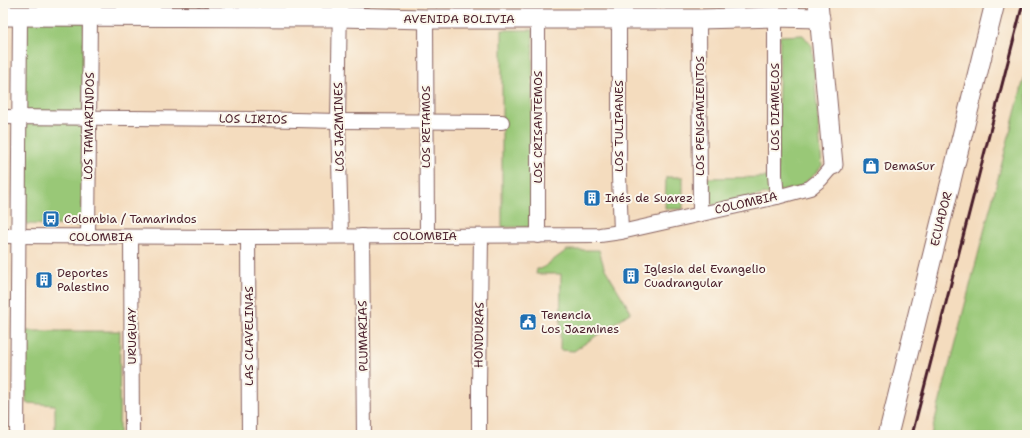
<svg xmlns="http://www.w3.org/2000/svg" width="1030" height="438" viewBox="0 0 1030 438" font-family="'Shantell Sans',sans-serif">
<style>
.green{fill:#99c877;stroke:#727451}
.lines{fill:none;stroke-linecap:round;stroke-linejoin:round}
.street-casing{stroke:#86615e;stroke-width:16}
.secondary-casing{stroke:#86615e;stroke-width:21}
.street{stroke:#fff;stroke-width:14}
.secondary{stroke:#fff;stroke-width:19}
.rail{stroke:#4a1f2b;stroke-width:3}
.labels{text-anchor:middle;stroke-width:4;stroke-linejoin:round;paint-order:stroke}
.street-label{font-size:12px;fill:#4a1f2b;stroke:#fbf7ec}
.poi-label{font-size:12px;fill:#4a1f2b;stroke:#fbf7ec;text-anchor:start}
</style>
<rect width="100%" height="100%" fill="#fbf7ec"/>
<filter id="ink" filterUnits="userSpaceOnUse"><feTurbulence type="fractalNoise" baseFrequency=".025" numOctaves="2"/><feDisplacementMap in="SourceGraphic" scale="8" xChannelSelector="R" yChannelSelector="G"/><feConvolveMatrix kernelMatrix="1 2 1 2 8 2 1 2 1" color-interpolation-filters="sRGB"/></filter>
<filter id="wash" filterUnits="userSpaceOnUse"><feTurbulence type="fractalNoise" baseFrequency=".012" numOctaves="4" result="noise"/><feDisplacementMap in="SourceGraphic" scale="16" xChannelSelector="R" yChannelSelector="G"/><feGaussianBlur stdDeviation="0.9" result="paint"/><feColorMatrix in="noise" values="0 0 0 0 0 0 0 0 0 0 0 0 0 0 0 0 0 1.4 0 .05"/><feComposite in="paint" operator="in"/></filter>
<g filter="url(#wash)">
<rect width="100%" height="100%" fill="#f4dcbe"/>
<!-- green -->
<g class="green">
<path d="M 24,20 L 84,21 L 82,226 L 26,224 Z"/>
<path d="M 502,30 L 533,30 L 531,227 L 502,227 Z"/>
<path d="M 803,35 L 812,46 L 822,166 L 816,173 L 800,187 L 704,207 L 703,178 L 777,177 L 780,36 Z"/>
<path d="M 1027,67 L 1027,435 L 931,435 Z"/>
<path d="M 666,177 L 683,177 L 683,209 L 665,209 Z"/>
<path d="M 567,250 L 599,250 L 604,267 L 631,312 L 574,351 L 560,350 L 561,274 L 536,274 L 537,269 L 541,269 Z"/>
<path d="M 26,331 L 120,331 L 119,435 L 55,435 L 55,405 L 26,403 Z"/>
</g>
</g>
<g filter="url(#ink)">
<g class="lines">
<!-- street casing -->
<g class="street-casing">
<g id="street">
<path d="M 340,3 L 338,121 L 341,236"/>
<path d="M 775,17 L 775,175 L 777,197"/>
<path d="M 426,19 L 427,236"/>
<path d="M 619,19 L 619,176 L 621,232"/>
<path d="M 699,19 L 700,214"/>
<path d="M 3,117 L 253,119 L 338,121 L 502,122"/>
<path d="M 3,236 L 248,237 L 600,235 L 621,232 L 777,197 L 810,188 L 821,179 L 833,165"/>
<path d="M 362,236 L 364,435"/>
<path d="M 538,236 L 538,19"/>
<path d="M 88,237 L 90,16"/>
<path d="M 131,237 L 132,435"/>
<path d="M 248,237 L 249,435"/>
<path d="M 17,435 L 20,16"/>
<path d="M 479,435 L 479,387 L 481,236"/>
</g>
</g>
<!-- secondary casing -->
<g class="secondary-casing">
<g id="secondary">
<path d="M 818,3 L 833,165"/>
<path d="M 3,16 L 339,17 L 426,19 L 699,19 L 775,17 L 820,18"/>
<path d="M 888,435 L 995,3"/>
</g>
</g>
<!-- street -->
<use href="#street" class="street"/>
<!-- secondary -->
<use href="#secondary" class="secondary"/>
<!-- rail -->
<path class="rail" d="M 912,435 L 1023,3"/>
</g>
</g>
<!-- icons -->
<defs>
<g id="shop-square" transform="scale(0.9)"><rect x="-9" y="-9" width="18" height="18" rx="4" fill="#1f6fb2" stroke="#fbf7ec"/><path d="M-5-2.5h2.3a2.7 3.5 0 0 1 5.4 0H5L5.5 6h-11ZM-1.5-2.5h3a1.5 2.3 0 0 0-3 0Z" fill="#fff"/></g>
<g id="building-square" transform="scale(0.9)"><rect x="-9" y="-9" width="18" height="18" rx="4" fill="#1f6fb2" stroke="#fbf7ec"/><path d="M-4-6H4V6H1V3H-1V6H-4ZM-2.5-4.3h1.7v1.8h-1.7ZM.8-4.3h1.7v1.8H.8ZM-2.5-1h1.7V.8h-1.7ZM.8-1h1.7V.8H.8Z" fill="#fff"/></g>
<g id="bus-square" transform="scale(0.9)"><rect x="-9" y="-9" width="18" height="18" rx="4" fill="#1f6fb2" stroke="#fbf7ec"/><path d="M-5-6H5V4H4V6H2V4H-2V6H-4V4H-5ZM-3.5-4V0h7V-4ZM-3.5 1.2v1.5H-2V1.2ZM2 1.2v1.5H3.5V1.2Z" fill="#fff"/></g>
<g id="civic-square" transform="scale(0.9)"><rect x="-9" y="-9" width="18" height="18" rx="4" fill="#1f6fb2" stroke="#fbf7ec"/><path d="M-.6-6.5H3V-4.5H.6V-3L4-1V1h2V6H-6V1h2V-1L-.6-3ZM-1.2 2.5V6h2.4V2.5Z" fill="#fff"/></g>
</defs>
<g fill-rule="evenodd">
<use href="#shop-square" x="871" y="166"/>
<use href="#building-square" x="592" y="198"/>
<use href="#bus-square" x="51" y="219"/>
<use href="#building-square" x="631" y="276"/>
<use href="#building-square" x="44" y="280"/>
<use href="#civic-square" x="528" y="322"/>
</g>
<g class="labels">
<!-- street labels -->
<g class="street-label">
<text x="459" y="23">AVENIDA BOLIVIA</text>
<text transform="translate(775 107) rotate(-90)" y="4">LOS DIAMELOS</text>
<text transform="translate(700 116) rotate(-90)" y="4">LOS PENSAMIENTOS</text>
<text transform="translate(253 119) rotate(1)" y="4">LOS LIRIOS</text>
<text transform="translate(89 126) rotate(-89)" y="4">LOS TAMARINDOS</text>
<text transform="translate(619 126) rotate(-90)" y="4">LOS TULIPANES</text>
<text transform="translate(339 127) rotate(-91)" y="4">LOS JAZMINES</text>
<text transform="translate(426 127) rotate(-90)" y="4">LOS RETAMOS</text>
<text transform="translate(538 127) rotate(-90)" y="4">LOS CRISANTEMOS</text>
<text transform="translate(746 203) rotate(-13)" y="4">COLOMBIA</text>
<text transform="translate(941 219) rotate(-76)" y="4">ECUADOR</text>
<text x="425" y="240">COLOMBIA</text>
<text x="101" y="241">COLOMBIA</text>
<text transform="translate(479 335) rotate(-89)" y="4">HONDURAS</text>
<text transform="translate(132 336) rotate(-90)" y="4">URUGUAY</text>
<text transform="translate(249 336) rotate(-90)" y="4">LAS CLAVELINAS</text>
<text transform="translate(363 336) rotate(-91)" y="4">PLUMARIAS</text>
</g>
<!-- poi labels -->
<g class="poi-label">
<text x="884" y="170">DemaSur</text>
<text x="605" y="202">Inés de Suarez</text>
<text x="64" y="223">Colombia / Tamarindos</text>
<text x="644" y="273">Iglesia del Evangelio<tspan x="644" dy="14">Cuadrangular</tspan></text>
<text x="57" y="277">Deportes<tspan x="57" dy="14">Palestino</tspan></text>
<text x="541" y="319">Tenencia<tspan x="541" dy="14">Los Jazmines</tspan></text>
</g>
</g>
<!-- margin -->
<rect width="1030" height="438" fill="none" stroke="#fbf7ec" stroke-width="16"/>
</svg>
